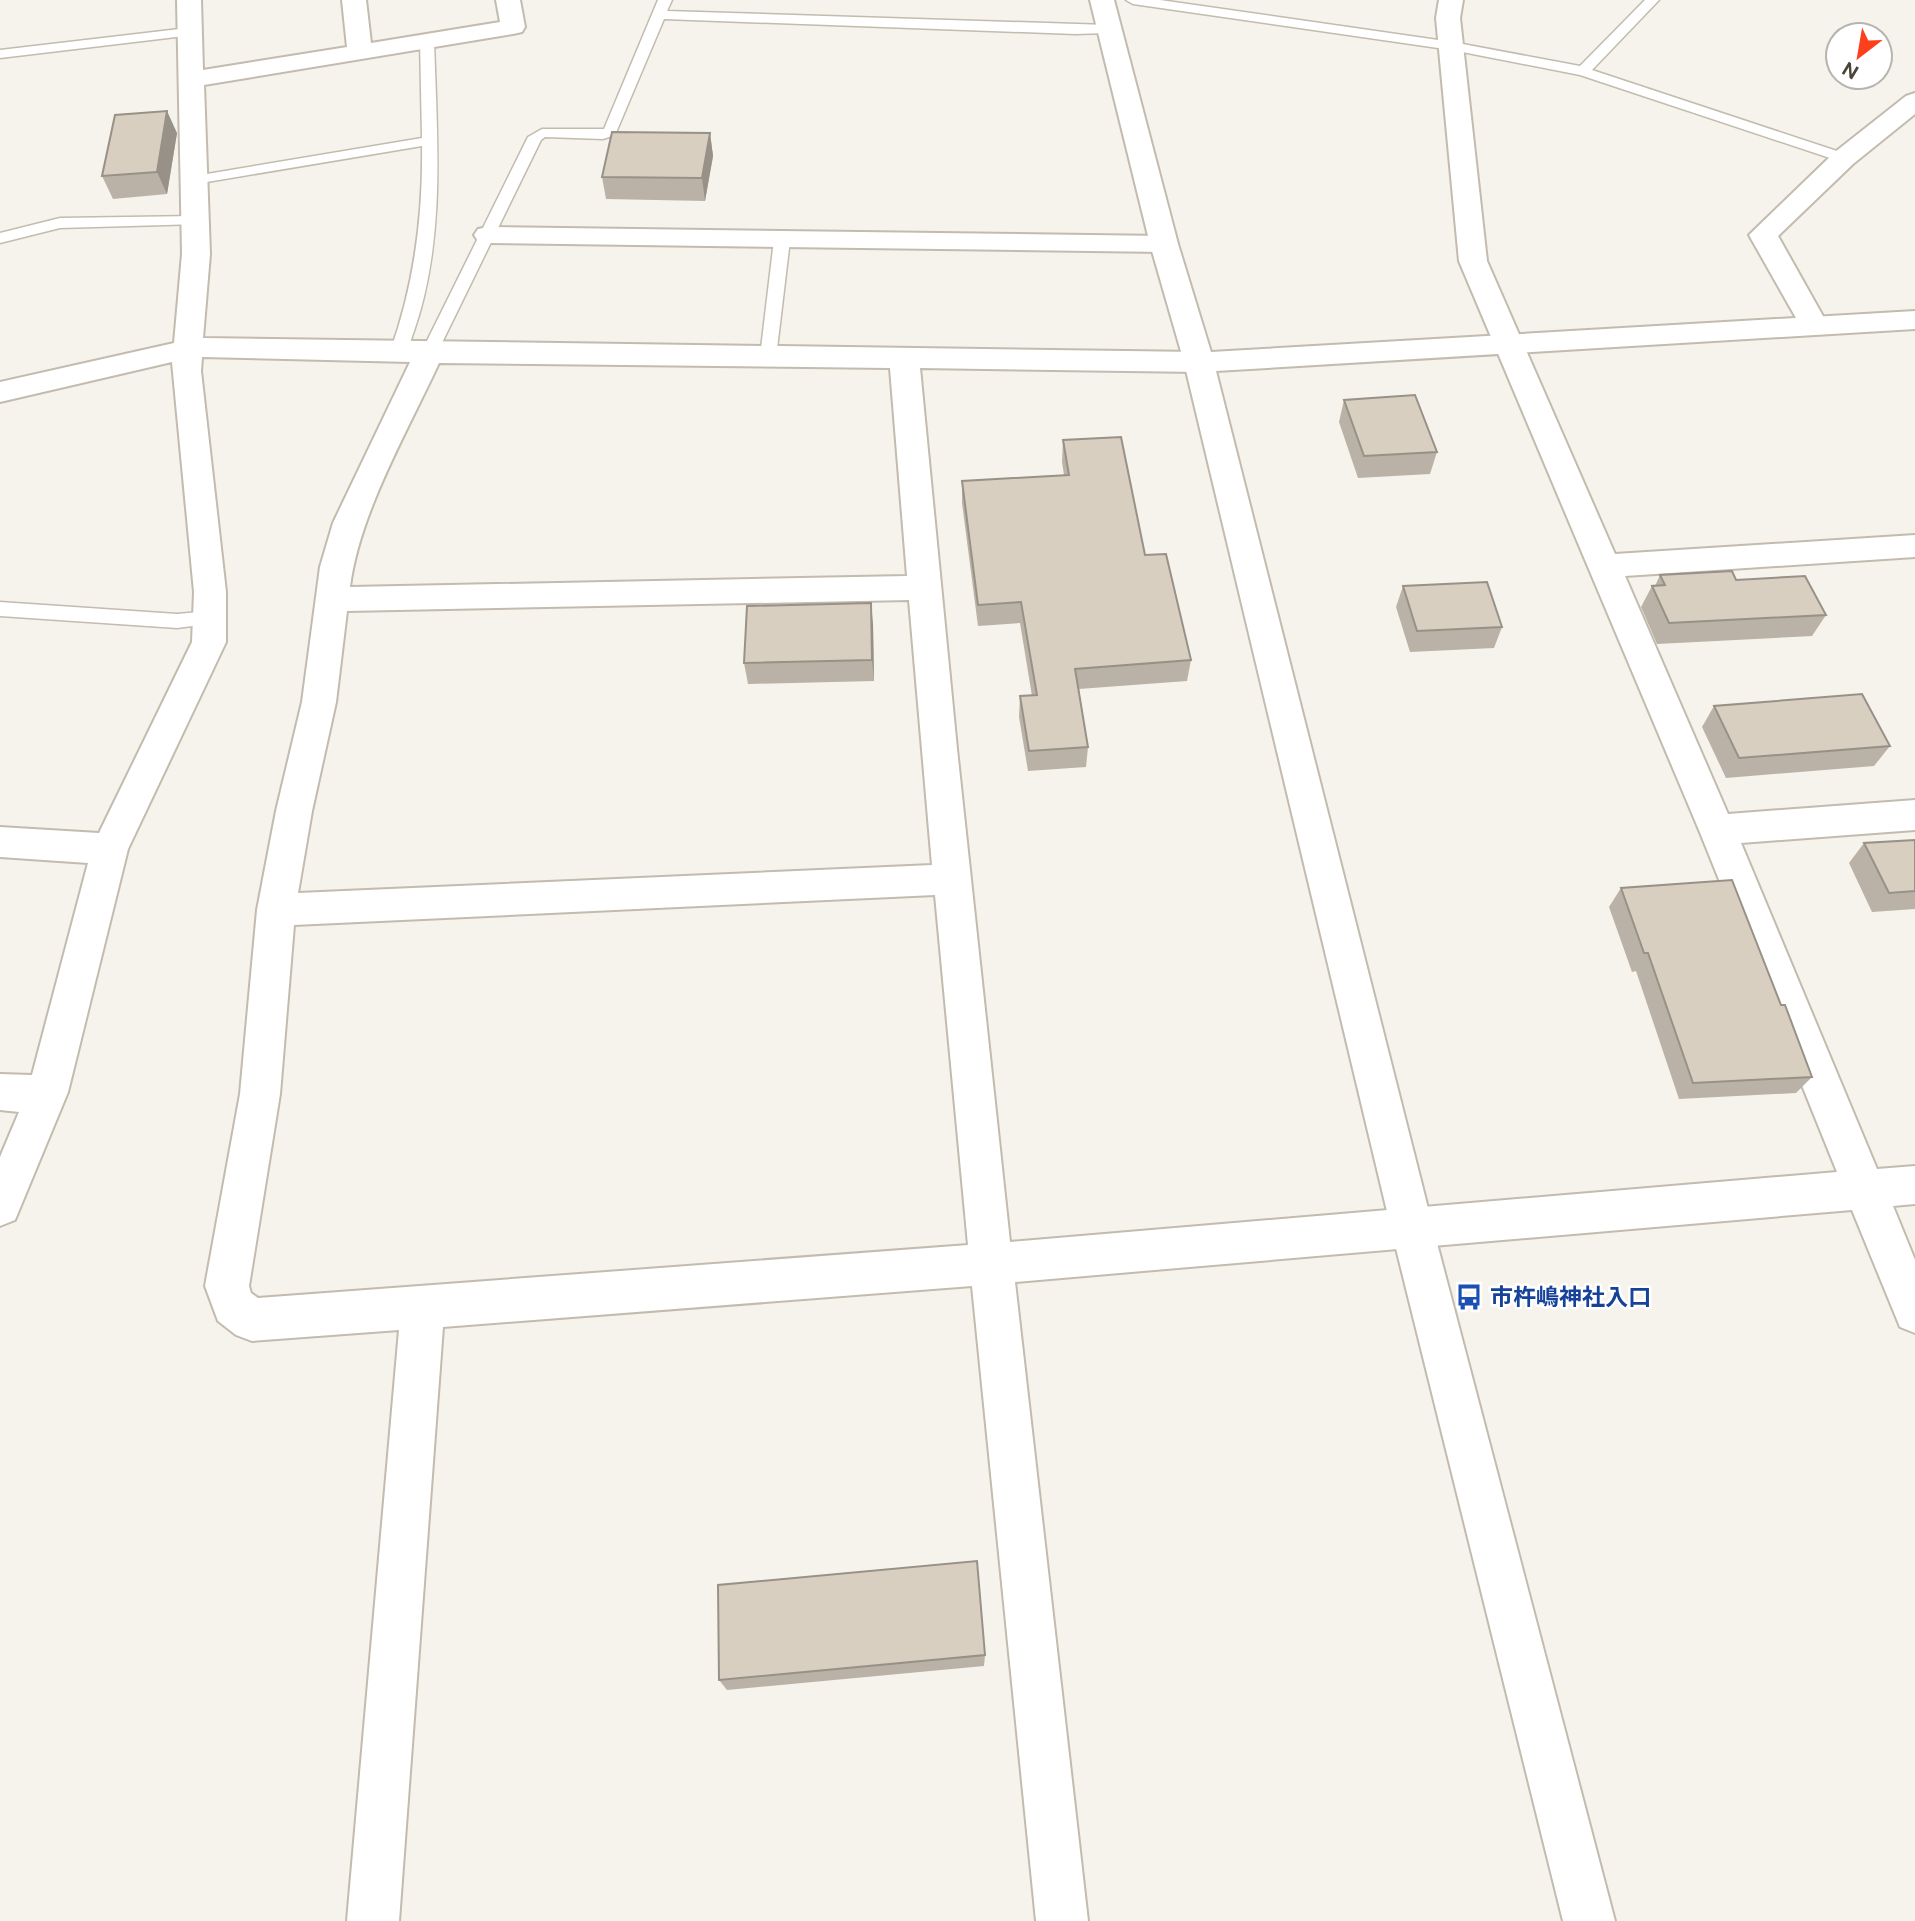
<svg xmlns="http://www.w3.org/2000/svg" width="1915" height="1921" viewBox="0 0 1915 1921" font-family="'Public Sans','Noto Sans JP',sans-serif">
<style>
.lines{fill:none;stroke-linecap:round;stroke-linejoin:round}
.service-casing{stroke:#c2bbae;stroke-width:3}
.minor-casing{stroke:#c2bbae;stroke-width:4}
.tertiary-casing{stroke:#c2bbae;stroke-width:4}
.service{fill:#fff;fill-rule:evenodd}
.minor{fill:#fff;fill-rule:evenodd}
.tertiary{fill:#fff;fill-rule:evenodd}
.wall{fill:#bab2a6}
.shaded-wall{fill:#979187}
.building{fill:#d8cfc1;stroke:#979187;stroke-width:2}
.labels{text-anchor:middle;stroke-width:5;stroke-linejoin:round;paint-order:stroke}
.transit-label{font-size:23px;font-weight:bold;fill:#164399;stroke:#fff;text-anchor:start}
</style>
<rect width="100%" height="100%" fill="#f6f3ec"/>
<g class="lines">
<!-- service casing -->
<g class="service-casing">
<g id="service">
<path d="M 658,0 L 672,0 L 667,11 L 1108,25 L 1115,29 L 1108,33 L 1075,34 L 664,19 L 615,135 L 603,139 L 545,137 L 541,140 L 437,353 L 429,358 L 423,357 L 421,353 L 528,137 L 542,129 L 604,129 Z"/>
<path d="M 1126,0 L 1160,0 L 1452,42 L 1580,66 L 1645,0 L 1659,0 L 1592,70 L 1849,155 L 1851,158 L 1849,161 L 1839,161 L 1580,75 L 1452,50 L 1133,4 Z"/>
<path d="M 188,28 L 193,29 L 193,35 L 0,58 L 0,50 Z"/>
<path d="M 427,37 L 434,41 C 437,137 446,239 414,331 C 410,341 409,354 398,357 L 390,352 C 414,285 423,218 422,146 L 195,184 L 188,180 L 195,176 L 422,138 L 420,41 Z"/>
<path d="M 195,216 L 202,221 L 200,224 L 60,228 L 0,243 L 0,233 L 60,218 Z"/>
<path d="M 782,235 L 790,240 L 776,357 L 768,362 L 760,357 L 774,240 Z"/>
<path d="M 0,602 L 177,614 L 210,611 L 216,613 L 219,618 L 216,623 L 177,628 L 0,616 Z"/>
</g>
</g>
<!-- minor casing -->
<g class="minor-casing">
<g id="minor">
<path d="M 177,0 L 201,0 L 203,70 L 347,47 L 342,0 L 366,0 L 371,43 L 500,22 L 496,0 L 520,0 L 525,27 L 522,32 L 513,34 L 204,85 L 210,254 L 203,338 L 1199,352 L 1209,355 L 1214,362 L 1209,369 L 1199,372 L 920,368 L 957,749 L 1010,1242 L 1837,1172 L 1699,830 L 1459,261 L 1436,18 L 1439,0 L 1463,0 L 1460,18 L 1487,261 L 1615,554 L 1915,535 L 1915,557 L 1625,576 L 1728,814 L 1915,800 L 1915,830 L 1741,843 L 1877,1169 L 1915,1166 L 1915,1204 L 1893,1206 L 1915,1260 L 1915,1333 L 1900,1327 L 1852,1210 L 1015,1282 L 1088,1921 L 1036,1921 L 972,1286 L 443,1327 L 399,1921 L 347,1921 L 399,1330 L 252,1341 L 236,1335 L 218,1321 L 205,1286 L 240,1094 L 257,910 L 276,811 L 302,702 L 320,567 L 333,523 L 410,362 L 202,357 L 201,371 L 226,592 L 226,642 L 128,849 L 68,1092 L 15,1220 L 0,1226 L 0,1157 L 19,1112 L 0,1110 L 0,1074 L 32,1075 L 88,863 L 0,857 L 0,827 L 99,833 L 192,642 L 194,592 L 172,362 L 0,402 L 0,382 L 174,343 L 182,254 ZM 439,363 L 890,368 L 907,576 L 350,587 C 359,514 408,430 439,363 ZM 909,600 L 932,865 L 298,893 L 312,811 L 336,702 L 347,611 ZM 935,895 L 968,1245 L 258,1298 L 251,1293 L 249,1286 L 280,1094 L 294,925 Z"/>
<path d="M 1915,93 L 1915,114 L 1853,164 L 1778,236 L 1828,325 L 1824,332 L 1814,334 L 1804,332 L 1749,235 L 1835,152 L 1906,96 Z"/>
<path d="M 488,227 L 1164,236 L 1174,238 L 1178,244 L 1174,250 L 1164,252 L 488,243 L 478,241 L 474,235 L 478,229 Z"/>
</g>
</g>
<!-- tertiary casing -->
<g class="tertiary-casing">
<path id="tertiary" d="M 1090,0 L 1114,0 L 1178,244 L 1211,352 L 1915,311 L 1915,329 L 1216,371 L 1433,1228 L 1615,1921 L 1563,1921 L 1391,1228 L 1184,362 L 1150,244 Z"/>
</g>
<!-- service -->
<use href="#service" class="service"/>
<!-- minor -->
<use href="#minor" class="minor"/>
<!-- tertiary -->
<use href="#tertiary" class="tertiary"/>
</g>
<!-- wall -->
<g class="wall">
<path d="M 177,133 L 167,194 L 113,199 L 102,176 Z"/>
<path d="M 710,133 L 713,156 L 705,201 L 606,199 L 602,177 Z"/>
<path d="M 1344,400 L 1437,452 L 1430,474 L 1358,478 L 1339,422 Z"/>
<path d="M 1063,440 L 1145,555 L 1191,660 L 1187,681 L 1079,689 L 1088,747 L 1086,767 L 1028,771 L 1019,717 L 1020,696 L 1032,696 L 1020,623 L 978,626 L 962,503 L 962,481 L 1064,475 L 1062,462 Z"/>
<path d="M 1660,575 L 1736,580 L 1826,615 L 1812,636 L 1657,644 L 1641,607 L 1652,586 L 1655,586 Z"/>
<path d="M 1403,586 L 1502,627 L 1494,648 L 1410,652 L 1396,607 Z"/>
<path d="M 873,624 L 874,681 L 748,684 L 744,663 Z"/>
<path d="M 1714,706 L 1890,746 L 1874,766 L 1726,778 L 1702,727 Z"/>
<path d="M 1915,840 L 1915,909 L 1872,912 L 1849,863 L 1864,843 Z"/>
<path d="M 1621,888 L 1781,1005 L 1812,1077 L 1796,1093 L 1679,1099 L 1636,971 L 1632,972 L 1609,907 Z"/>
<path d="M 985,1655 L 984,1666 L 727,1690 L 719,1680 Z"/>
</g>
<!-- shaded-wall -->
<g class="shaded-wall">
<path d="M 167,111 L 177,133 L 167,194 L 157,172 Z"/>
<path d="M 710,133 L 713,156 L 705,201 L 702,178 Z"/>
<path d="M 871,603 L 873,624 L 874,681 L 872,660 Z"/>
</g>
<!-- building -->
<g class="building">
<path d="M 167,111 L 157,172 L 102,176 L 115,115 Z"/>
<path d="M 612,132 L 710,133 L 702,178 L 602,177 Z"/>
<path d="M 1415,395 L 1437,452 L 1364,456 L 1344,400 Z"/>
<path d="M 1121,437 L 1145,555 L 1166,554 L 1191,660 L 1075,669 L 1088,747 L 1029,751 L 1020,696 L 1037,695 L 1021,602 L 978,605 L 962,481 L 1069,475 L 1063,440 Z"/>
<path d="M 1732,571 L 1736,580 L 1805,576 L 1826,615 L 1669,623 L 1652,586 L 1665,585 L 1660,575 Z"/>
<path d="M 1487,582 L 1502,627 L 1417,631 L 1403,586 Z"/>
<path d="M 871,603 L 872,660 L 744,663 L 747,606 Z"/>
<path d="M 1862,694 L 1890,746 L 1739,758 L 1714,706 Z"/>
<path d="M 1915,840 L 1915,891 L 1889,893 L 1864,843 Z"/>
<path d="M 1732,880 L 1781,1005 L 1785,1005 L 1812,1077 L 1693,1083 L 1648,953 L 1644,953 L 1621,888 Z"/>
<path d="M 977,1561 L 985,1655 L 719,1680 L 718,1585 Z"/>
</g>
<!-- icons -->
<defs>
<g id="bus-bare" transform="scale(2.1)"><path d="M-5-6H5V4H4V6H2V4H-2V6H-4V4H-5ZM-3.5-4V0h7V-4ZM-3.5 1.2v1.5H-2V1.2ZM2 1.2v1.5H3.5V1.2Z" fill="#1a4fb4" stroke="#fff" stroke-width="2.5" paint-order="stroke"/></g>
</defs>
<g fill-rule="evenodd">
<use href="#bus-bare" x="1469" y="1297"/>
</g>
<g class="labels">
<!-- transit labels -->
<g class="transit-label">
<text x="1490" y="1305">市杵嶋神社入口</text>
</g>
</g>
<!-- north arrow -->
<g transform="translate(1859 56) rotate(211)"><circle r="33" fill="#ffffff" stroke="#b7b4b0" stroke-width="2"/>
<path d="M0-5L12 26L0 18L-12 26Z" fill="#fc3f1d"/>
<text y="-10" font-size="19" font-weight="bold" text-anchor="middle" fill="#4b4439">N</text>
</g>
</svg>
